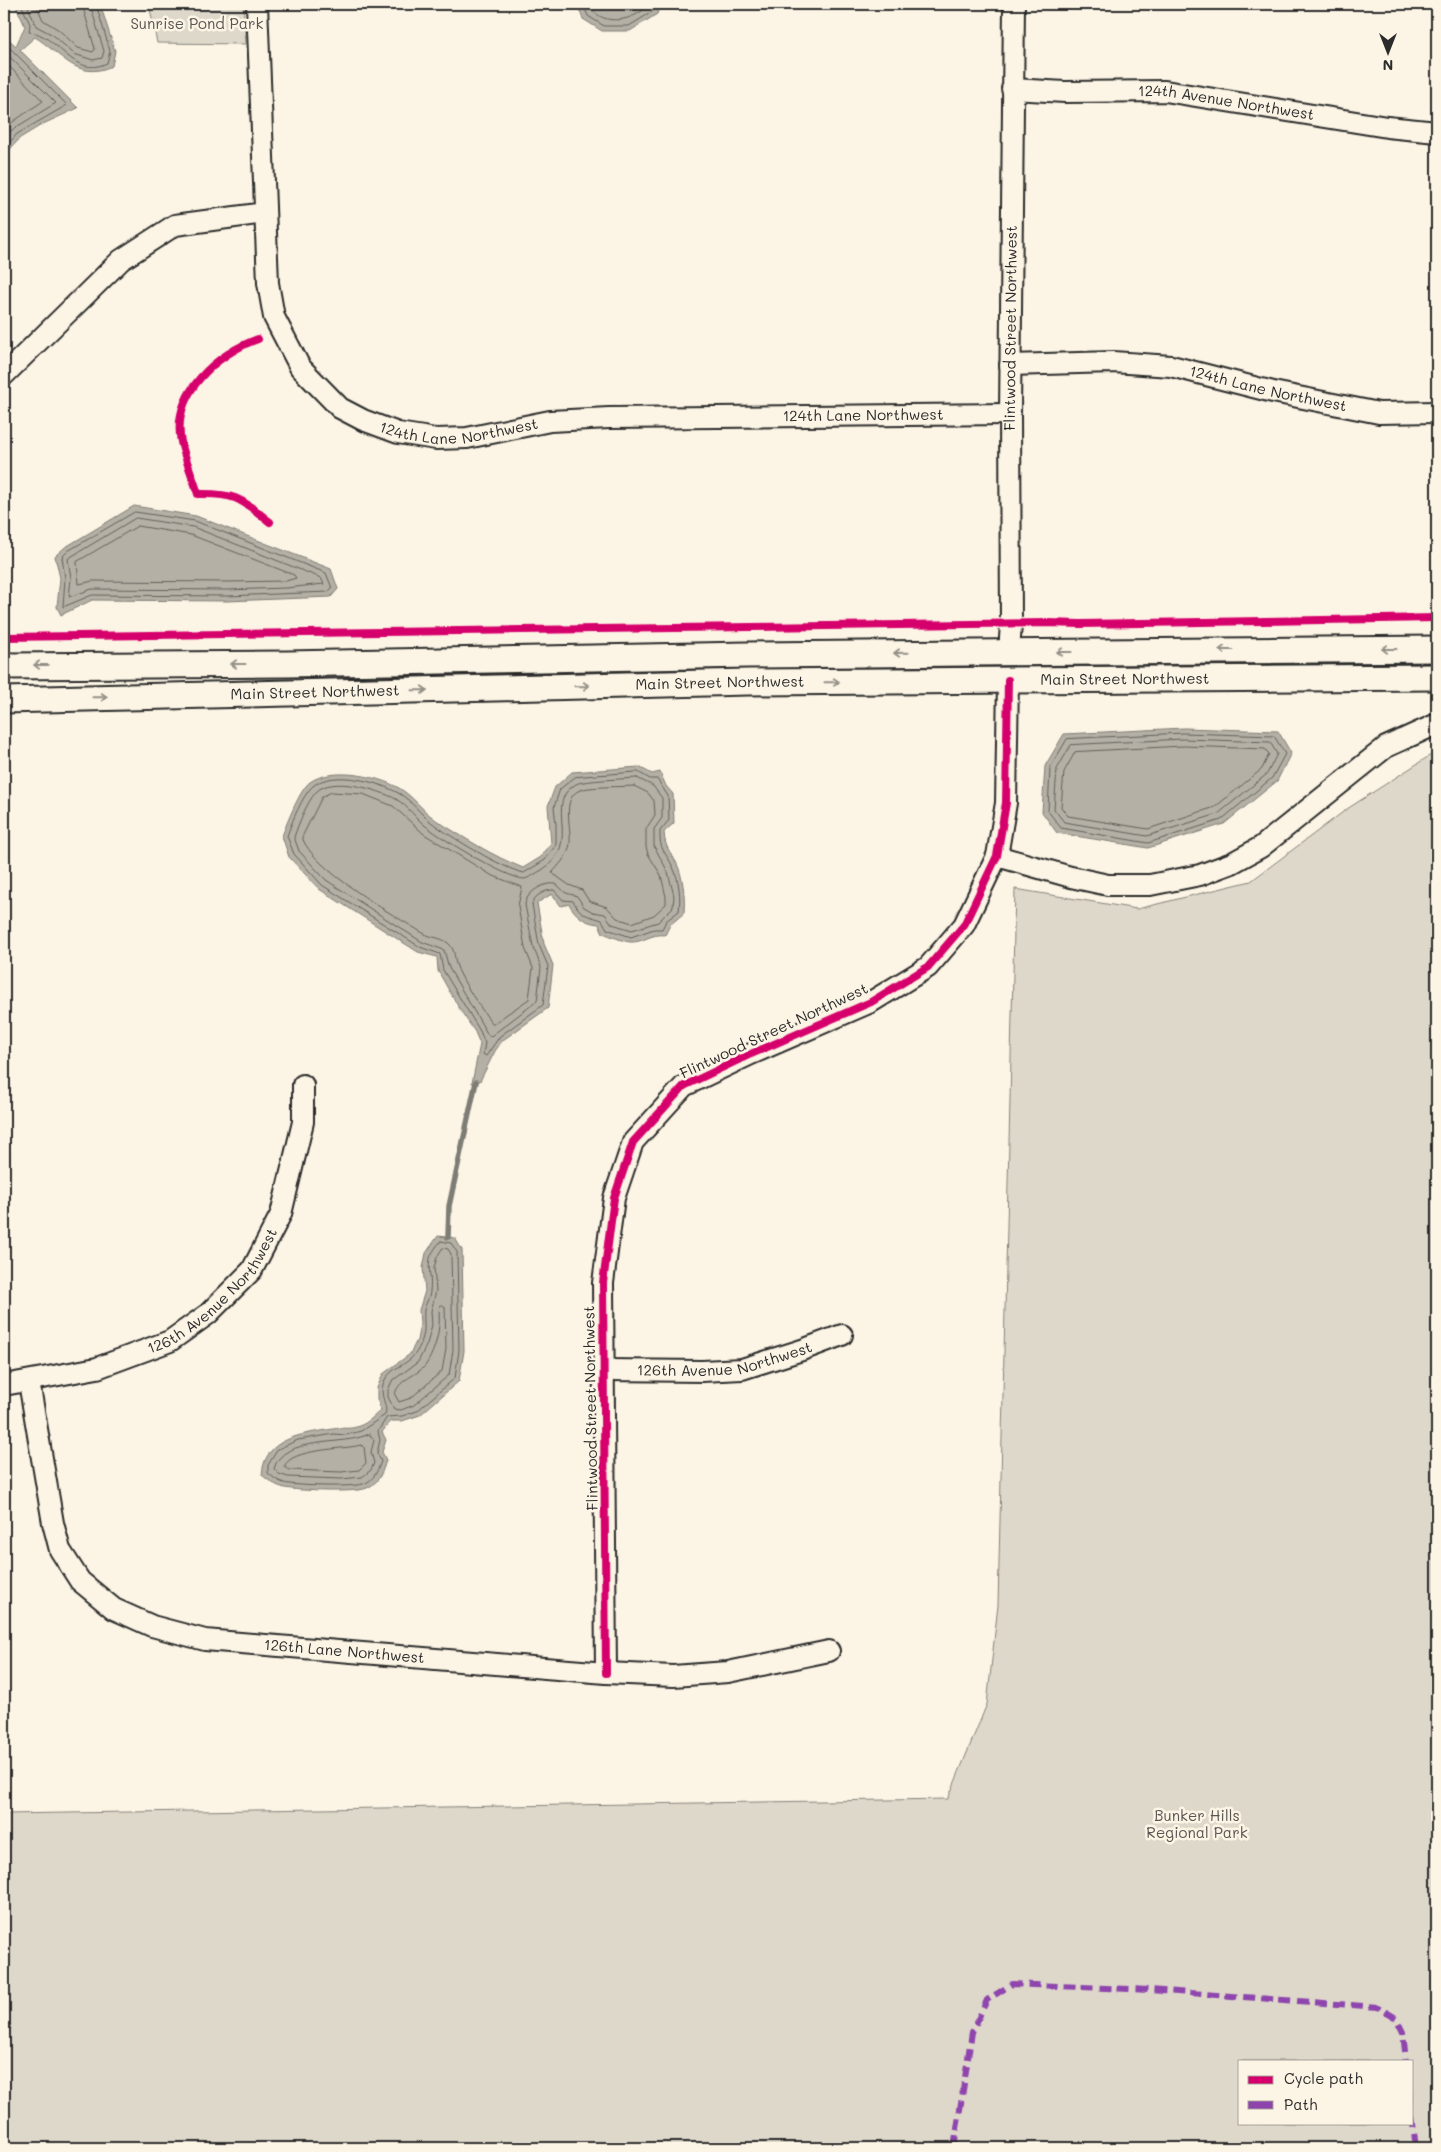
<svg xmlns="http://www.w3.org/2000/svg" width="1441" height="2152" viewBox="0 0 1441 2152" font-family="Mali,sans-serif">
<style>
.green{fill:#ded8ca;stroke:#84827a;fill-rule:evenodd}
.water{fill:#b4b0a5;stroke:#7d7b74}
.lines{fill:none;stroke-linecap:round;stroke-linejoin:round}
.shore{stroke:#62605c;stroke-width:1}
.stream{stroke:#7d7b74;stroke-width:5.5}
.minor-casing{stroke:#2b2b2b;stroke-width:24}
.major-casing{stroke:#2b2b2b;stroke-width:29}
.minor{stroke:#fcf5e5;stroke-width:20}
.major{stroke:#fcf5e5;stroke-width:25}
.quiet{stroke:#8e44ad;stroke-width:6;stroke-dasharray:12 6;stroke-linecap:butt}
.cycleway-casing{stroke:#fcf5e5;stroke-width:11}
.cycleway{stroke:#d6006c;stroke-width:8}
.oneway{stroke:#949088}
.labels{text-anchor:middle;stroke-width:5;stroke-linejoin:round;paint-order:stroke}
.park-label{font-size:15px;fill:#585653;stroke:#fcf5e5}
.street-label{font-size:15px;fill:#2b2b2b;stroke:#fcf5e5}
</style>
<rect width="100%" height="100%" fill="#fcf5e5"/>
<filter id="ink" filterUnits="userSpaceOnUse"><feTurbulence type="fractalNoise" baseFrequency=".02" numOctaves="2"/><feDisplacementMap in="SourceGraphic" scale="10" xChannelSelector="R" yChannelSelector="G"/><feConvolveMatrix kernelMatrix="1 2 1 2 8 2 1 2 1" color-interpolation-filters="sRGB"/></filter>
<g filter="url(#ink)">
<!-- green -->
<g class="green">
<path d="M 149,4 L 243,4 L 246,44 L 157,43 Z"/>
<path d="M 1437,751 L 1437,2148 L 4,2148 L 4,1814 L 948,1799 L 987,1704 L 998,1605 L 1015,889 L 1137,909 L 1251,881 L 1347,809 ZM 1240,2061 L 1412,2061 L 1412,2123 L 1240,2123 Z"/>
</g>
<!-- water -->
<g class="water">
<path d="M 15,4 L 100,4 L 115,51 L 112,66 C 77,82 61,53 35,37 L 20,50 L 78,108 L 43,124 L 20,138 L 4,156 L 4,35 L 16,46 L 25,26 Z"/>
<path d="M 577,4 L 660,4 L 657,14 L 630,31 L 602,31 L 583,19 Z"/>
<path d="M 134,506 L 196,516 L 331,569 L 338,589 L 331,597 L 227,601 L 92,600 L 61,615 L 57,607 L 60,578 L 55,556 L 64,548 Z"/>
<path d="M 1184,728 L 1278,731 L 1291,753 L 1277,781 L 1224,824 L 1148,848 L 1057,833 L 1042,812 L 1045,766 L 1064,734 Z"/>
<path d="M 639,767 L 652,774 L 660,772 L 666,786 L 673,794 L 674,823 L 664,832 C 665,852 673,852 679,869 C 684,884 685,898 684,913 L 670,925 L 665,935 C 651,933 643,943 630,942 C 622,941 611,936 603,933 L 599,924 C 585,923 576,916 569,904 L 561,906 L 552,894 L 537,903 L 544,944 L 553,965 L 548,1008 L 503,1040 L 495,1051 L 480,1081 L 472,1083 L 480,1044 L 475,1032 L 459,1008 L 438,971 L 437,957 L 418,952 L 319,889 L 289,857 L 282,836 C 287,823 300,789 310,782 C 332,766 384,776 405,792 C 416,800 424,812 436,820 C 464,838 493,856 523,868 L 541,857 L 551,843 L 548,806 L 555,787 L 572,772 Z"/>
<path d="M 438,1236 L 455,1238 L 462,1250 L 464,1351 L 459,1381 L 420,1415 L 402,1421 L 391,1421 L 382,1432 L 386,1440 L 382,1452 L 386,1460 C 383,1471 379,1483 367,1488 C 357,1493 298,1491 285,1488 C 276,1486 269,1481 262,1475 C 264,1437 303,1434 333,1429 C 342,1427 350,1430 359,1426 C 368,1423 374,1416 381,1410 L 377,1399 L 377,1388 L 383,1374 L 410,1354 L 417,1340 L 420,1324 L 419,1310 L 425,1291 L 423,1268 L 426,1253 Z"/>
</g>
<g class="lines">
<!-- shore -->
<g class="shore">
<path d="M 21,4 L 30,24 L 29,32 C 58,33 72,80 107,63 L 110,51 L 96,4"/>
<path d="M 27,4 L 36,26 L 53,35 L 74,54 L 93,60 L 102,58 L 104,51 L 90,4"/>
<path d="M 36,4 L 43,20 L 59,30 L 78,48 L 93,52 L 95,49 L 82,4"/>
<path d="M 583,4 L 588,16 L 604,26 L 629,26 L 652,12 L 655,4"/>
<path d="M 589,4 C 597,23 621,23 637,14 C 642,11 646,9 648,4"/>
<path d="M 4,42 L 67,105 L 17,134 L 4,149"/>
<path d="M 4,51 L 56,103 L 13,129 L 4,139"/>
<path d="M 4,61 L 43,101 L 4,128"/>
<path d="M 135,512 L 195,521 L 326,573 L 332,588 L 328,592 L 227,596 L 92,595 L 63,607 L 65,578 L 62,557 L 68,551 Z"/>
<path d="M 136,518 L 193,527 L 321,578 L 324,584 L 286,588 L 227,590 L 92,589 L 69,597 L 71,578 L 68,559 Z"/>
<path d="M 138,526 L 191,535 L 294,575 L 296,578 L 286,581 L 227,582 L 93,581 L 79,584 L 77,562 Z"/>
<path d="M 1184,733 L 1274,736 L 1285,754 L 1272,778 L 1221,820 L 1148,843 L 1061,828 L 1048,811 L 1050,768 L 1067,739 Z"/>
<path d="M 1184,739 L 1270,742 L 1277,754 L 1267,774 L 1218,814 L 1147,836 L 1064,822 L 1054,809 L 1057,769 L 1071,745 Z"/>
<path d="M 1184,746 L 1265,749 L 1269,754 L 1262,769 L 1215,807 L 1148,829 L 1068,816 L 1061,807 L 1064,772 L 1075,752 Z"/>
<path d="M 638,772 L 650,779 L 657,779 L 668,796 L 669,820 L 660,831 C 659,850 665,851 673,867 C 679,880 681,897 679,911 L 666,921 L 662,929 L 654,929 L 631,937 L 607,929 L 602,920 C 586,915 582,916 573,901 L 563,900 L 554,890 C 547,889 533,896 532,904 L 539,945 L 548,966 L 543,1005 L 500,1036 L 486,1056 L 483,1054 L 485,1043 L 480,1031 L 443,970 L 440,954 L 420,947 L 322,885 L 294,854 L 287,836 C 291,824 303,794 313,786 C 333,769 380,782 400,794 C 412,801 420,814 431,822 C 449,836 503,869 524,873 L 545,860 L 556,845 L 556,824 L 554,807 L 560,789 L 575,777 Z"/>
<path d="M 637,778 L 653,786 L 662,798 L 662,818 L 654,829 L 654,846 L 668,872 L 674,896 L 673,907 L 658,922 L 632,930 L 612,924 L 605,914 L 593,912 L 584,907 L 577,896 L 566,893 L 556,884 C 544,882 526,892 525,905 L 533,946 L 541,967 L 537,1001 L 491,1036 L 488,1035 L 449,968 L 444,950 L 422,942 L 326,880 L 299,851 L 294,837 C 299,823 306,804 316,792 C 332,775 379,790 396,799 C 408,806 416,819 427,827 C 444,840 507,879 525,879 C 531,877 536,873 542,870 C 584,843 542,803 576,784 C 583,780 626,779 637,778 Z"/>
<path d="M 634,786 L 648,793 L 654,801 L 655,815 L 646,829 L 646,847 L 648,854 L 661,875 L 666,897 L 666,904 L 654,915 L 632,923 L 617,918 L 607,907 L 589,901 L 582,890 L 569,885 L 552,873 C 558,866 567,857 569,848 C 574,831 559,799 580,790 C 590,786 622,787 634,786 Z"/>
<path d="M 332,792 L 363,794 L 393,806 L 424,834 L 491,875 L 522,887 L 518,906 L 525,948 L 533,968 L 529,999 L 494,1023 L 492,1023 C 481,1009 461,980 456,964 C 454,956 455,949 448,943 C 441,937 431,938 423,933 C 393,915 312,869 302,837 L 322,797 Z"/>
<path d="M 441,1241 L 451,1243 L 457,1252 L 459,1350 L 455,1378 L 417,1411 L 402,1416 L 387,1417 L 378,1431 L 380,1440 L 377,1453 L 381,1461 C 378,1470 375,1478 366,1483 C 357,1488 295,1486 284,1483 C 277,1481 273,1477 268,1473 L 268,1465 L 278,1449 L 298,1440 L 334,1434 L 346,1435 L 361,1431 L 385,1415 C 389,1403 376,1395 386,1378 C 396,1363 414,1366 422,1340 C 426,1329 423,1320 424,1310 C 425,1304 430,1298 430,1291 C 433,1268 421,1263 441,1241 Z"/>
<path d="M 443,1248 L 448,1249 L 451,1254 L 453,1350 L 449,1375 L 414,1405 L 401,1410 L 394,1409 L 388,1397 L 388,1390 L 392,1381 L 418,1362 L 427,1344 L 432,1325 L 431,1311 L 436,1291 L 434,1268 L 437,1257 Z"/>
<path d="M 443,1305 L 445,1307 L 446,1349 L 442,1371 L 411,1398 L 399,1402 L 395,1395 C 397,1380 416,1376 425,1366 C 433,1355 438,1338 439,1325 C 440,1318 438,1313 440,1306 Z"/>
<path d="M 369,1434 L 374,1440 L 371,1452 L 374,1463 L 371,1470 L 362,1477 L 341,1479 L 288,1477 L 279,1474 L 274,1469 C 282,1435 343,1447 369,1434 Z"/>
<path d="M 361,1445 L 364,1447 L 366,1463 L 359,1470 L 341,1472 L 290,1470 L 284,1467 C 291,1448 343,1450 361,1445 Z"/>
</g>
<!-- stream -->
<path class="stream" d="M 448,1237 L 449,1206 L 476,1082"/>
<!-- minor casing -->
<g class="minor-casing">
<g id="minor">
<path id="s1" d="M 257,4 L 268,283 L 274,317 L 300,367 L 340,408 L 363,420 L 398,433 L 436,439 L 467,438 L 550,421 L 609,418 L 1010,414"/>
<path id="s2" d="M 1012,89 L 1065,92 L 1165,91 L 1387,127 L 1437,132"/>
<path id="s3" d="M 1010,365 L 1113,362 L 1171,366 L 1273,392 L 1379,413 L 1437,412"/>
<path d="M 4,375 L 121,260 L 175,225 L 265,213"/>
<path id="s4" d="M 1009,652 L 1011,624 L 1010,414 L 1014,4"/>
<path d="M 997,856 L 1071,877 L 1108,885 L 1150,885 L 1200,875 L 1232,863 L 1261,847 L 1386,747 L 1437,724"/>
<path id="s5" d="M 605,1370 L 702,1371 L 742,1369 L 802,1350 L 842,1335"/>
<path id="s6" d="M 29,1382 L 53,1523 L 60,1550 L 80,1581 L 114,1609 L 152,1626 L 205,1640 L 606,1673 L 673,1676 L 728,1672 L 829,1651"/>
<path id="s7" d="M 4,1385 L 97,1368 L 170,1341 L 208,1314 L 252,1270 L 281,1214 L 303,1122 L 303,1085"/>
<path d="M 606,1673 L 603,1283 L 614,1198 L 633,1142 L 684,1086 L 751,1054 L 871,1002 L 928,967 L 964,925 L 997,856 L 1006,803 L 1008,680"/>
</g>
</g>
<!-- major casing -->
<g class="major-casing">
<g id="major">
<path d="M 4,666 L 287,664 L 747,655 L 1437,649"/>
<path id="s8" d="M 4,700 L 748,682 L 1437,677"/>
</g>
</g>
<!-- minor -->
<use href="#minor" class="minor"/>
<!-- major -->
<use href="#major" class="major"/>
<!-- quiet -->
<g class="quiet">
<path d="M 1412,2116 L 1416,2148"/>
<path d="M 954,2148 L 972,2032 L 987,2000 L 1012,1984 L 1150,1990 L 1378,2007 L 1396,2018 L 1403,2032 L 1406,2061"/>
</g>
<!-- cycleway casing -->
<g class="cycleway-casing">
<g id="cycleway">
<path d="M 258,339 C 218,353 171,393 181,442 C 185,459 193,477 198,494 C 236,493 241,499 270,522"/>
<path d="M 4,637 L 1048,623 L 1080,624 L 1437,618"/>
<path d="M 606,1673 L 603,1283 L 614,1198 L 633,1142 L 684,1086 L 751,1054 L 871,1002 L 928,967 L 964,925 L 997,856 L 1006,803 L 1008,680"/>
</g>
</g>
<!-- cycleway -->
<use href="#cycleway" class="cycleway"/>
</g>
<!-- one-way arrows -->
<defs><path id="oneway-shaft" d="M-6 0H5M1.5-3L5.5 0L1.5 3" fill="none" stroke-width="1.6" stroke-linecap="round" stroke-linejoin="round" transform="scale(1.25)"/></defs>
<g class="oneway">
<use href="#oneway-shaft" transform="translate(1389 649) rotate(180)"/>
<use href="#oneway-shaft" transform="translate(1226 650) rotate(180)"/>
<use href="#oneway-shaft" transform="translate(1064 652) rotate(180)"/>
<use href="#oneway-shaft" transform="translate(901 653) rotate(179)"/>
<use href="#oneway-shaft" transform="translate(238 664) rotate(180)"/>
<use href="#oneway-shaft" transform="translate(41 665) rotate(180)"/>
<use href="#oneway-shaft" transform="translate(832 682) rotate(-1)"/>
<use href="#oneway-shaft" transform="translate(582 686) rotate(-1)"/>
<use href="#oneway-shaft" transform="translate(420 690) rotate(-1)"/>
<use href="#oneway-shaft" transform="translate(100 697) rotate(-1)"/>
</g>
</g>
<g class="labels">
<!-- park labels -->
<g class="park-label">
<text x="197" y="29">Sunrise Pond Park</text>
<text x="1197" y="1821">Bunker Hills<tspan x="1197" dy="17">Regional Park</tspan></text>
</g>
<!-- street labels -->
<g class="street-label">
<text dy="5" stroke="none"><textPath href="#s2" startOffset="215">124th Avenue Northwest</textPath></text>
<text dy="5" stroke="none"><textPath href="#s4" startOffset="324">Flintwood Street Northwest</textPath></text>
<text dy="5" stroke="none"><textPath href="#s3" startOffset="261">124th Lane Northwest</textPath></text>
<text dy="5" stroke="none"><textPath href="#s1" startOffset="958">124th Lane Northwest</textPath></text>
<text dy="5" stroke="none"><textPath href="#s1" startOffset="552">124th Lane Northwest</textPath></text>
<text dy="5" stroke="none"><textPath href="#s8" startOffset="1121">Main Street Northwest</textPath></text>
<text dy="5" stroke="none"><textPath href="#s8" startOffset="716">Main Street Northwest</textPath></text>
<text dy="5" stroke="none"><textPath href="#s8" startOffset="311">Main Street Northwest</textPath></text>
<text transform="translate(774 1031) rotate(-25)" y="5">Flintwood Street Northwest</text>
<text dy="5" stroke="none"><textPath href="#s7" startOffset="238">126th Avenue Northwest</textPath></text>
<text dy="5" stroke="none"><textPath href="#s5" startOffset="121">126th Avenue Northwest</textPath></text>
<text transform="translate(591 1408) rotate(-91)" y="5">Flintwood Street Northwest</text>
<text dy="5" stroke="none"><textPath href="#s6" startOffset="488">126th Lane Northwest</textPath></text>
</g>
</g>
<!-- margin -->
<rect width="1441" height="2152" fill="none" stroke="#fcf5e5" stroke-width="20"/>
<rect x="10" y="10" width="1421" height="2132" fill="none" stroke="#2b2b2b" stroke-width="2" filter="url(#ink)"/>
<!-- legend -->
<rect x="1238" y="2060" width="175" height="65" fill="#fcf5e5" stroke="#a8a49b"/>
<rect x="1248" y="2076" width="25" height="8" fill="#d6006c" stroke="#a8a49b"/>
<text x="1284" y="2084" font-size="15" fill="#2b2b2b">Cycle path</text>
<rect x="1248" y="2101" width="25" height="8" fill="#8e44ad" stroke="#a8a49b"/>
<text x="1284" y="2110" font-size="15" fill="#2b2b2b">Path</text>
<!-- north arrow -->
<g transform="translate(1388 52) rotate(180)" stroke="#fcf5e5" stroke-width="4" paint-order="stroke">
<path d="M0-4L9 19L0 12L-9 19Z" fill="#2b2b2b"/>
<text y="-8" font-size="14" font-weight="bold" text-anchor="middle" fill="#2b2b2b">N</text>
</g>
</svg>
